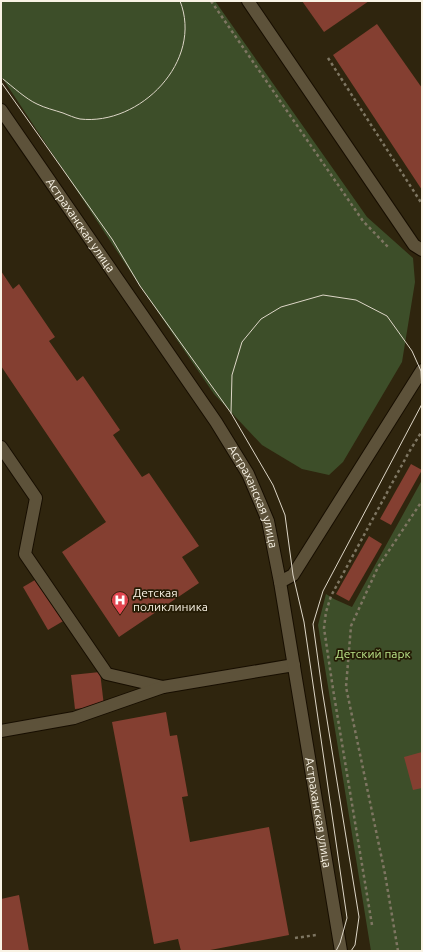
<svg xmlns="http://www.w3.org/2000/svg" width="423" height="952" viewBox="0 0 423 952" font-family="Ubuntu,sans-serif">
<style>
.green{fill:#3d4e29}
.building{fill:#843f31}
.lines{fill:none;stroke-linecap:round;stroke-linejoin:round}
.service-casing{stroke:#170e00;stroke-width:14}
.secondary-casing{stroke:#170e00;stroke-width:14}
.path{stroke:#7e7662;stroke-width:2.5;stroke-dasharray:3 3;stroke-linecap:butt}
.service{stroke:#5d523a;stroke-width:12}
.secondary{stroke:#5d523a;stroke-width:12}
.tram{stroke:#ddd6c7;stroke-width:1}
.labels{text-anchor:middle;stroke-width:3.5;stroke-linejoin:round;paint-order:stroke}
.street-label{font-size:12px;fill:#f9f3e5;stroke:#251c05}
.poi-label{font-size:12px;fill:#f9f3e5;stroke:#251c05;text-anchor:start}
.park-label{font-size:12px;fill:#bae488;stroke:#251c05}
</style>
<rect width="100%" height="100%" fill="#2f250e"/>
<!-- green -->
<g class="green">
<path d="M 1,1 L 215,1 L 367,217 L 413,258 L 415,282 L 402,362 L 343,462 L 329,475 L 302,469 L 262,445 L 214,394 L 140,286 L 1,76 Z"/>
<path d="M 422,480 L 422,951 L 371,951 L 318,625 L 326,594 L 334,599 L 352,607 Z"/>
</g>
<!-- building -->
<g class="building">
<path d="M 302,1 L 369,1 L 324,32 Z"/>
<path d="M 377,24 L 422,88 L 422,190 L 333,55 Z"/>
<path d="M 1,271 L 13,289 L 19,284 L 55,337 L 49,341 L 77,381 L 83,376 L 120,430 L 113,435 L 142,477 L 149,473 L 199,546 L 182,557 L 199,583 L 119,637 L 62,552 L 106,522 L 1,366 Z"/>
<path d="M 411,464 L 422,470 L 391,525 L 380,519 Z"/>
<path d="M 369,536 L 382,544 L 349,601 L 336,594 Z"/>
<path d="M 40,577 L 65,620 L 48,630 L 23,587 Z"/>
<path d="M 100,672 L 104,706 L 75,709 L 71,675 Z"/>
<path d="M 166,712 L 170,736 L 177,735 L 188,796 L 182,797 L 190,842 L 269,827 L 289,935 L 205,951 L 181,951 L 178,939 L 154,944 L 112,722 Z"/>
<path d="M 422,752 L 422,788 L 413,790 L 404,757 Z"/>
<path d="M 19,895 L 29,951 L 1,951 L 1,899 Z"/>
</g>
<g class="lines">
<!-- service casing -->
<g class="service-casing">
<g id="service">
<path d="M 1,447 L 36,498 L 25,554 L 107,674 L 163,687"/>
<path d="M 1,731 L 74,718 L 163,687 L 294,665"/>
</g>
</g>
<!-- secondary casing -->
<g class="secondary-casing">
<g id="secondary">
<path d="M 248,1 L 414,245 L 422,250"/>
<path id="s1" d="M 1,110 L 216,422 L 248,474 L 268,521 L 280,582 L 341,951"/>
<path d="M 280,582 L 293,575 L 422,370"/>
</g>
</g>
<!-- path -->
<g class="path">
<path d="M 211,1 L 363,221 L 388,247"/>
<path d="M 328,58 L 422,204"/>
<path d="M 372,925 L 333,689 L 324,628 L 326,612 L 331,596 L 409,452 L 422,431"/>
<path d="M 295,938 L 316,935"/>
<path d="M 398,951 L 385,874 L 346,687 L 351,626 L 378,567 L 422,501"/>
</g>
<!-- service -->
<use href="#service" class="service"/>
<!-- secondary -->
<use href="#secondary" class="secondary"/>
<!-- tram -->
<g class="tram">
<path d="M 3,79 C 13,87 26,99 37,104 C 45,108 54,110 63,113 C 68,115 75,118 80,119 C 140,126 204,61 180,1"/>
<path d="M 1,82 L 112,239 L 140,286 L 231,413 L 273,485 L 285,515 L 293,575 L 304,622 L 347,918 L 340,943 L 336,951"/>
<path d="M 231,413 L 232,375 L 242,342 L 261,319 L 281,307 L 323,295 L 356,300 L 387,316 L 412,351 L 421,371 L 422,392"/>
<path d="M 351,951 L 355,945 L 359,917 L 322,689 L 313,624 L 323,591 L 422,404"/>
</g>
</g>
<!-- icons -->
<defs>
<g id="hospital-pin" transform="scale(0.9)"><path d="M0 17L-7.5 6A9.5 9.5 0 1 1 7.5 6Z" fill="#e0444e" stroke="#251c05"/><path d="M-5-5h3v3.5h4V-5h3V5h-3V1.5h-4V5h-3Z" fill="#fff"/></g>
</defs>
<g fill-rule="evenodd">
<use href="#hospital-pin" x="120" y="600"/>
</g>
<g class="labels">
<!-- street labels -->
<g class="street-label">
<text dy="4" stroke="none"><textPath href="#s1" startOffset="140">Астраханская улица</textPath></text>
<text dy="4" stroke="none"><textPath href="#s1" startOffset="463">Астраханская улица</textPath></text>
<text dy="4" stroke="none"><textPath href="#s1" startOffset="787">Астраханская улица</textPath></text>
</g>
<!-- poi labels -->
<g class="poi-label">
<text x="133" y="597">Детская<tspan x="133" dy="14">поликлиника</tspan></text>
</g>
<!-- park labels -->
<g class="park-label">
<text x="373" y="658">Детский парк</text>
</g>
</g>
<!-- border -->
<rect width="423" height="952" fill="none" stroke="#f9f3e5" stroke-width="4"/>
</svg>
